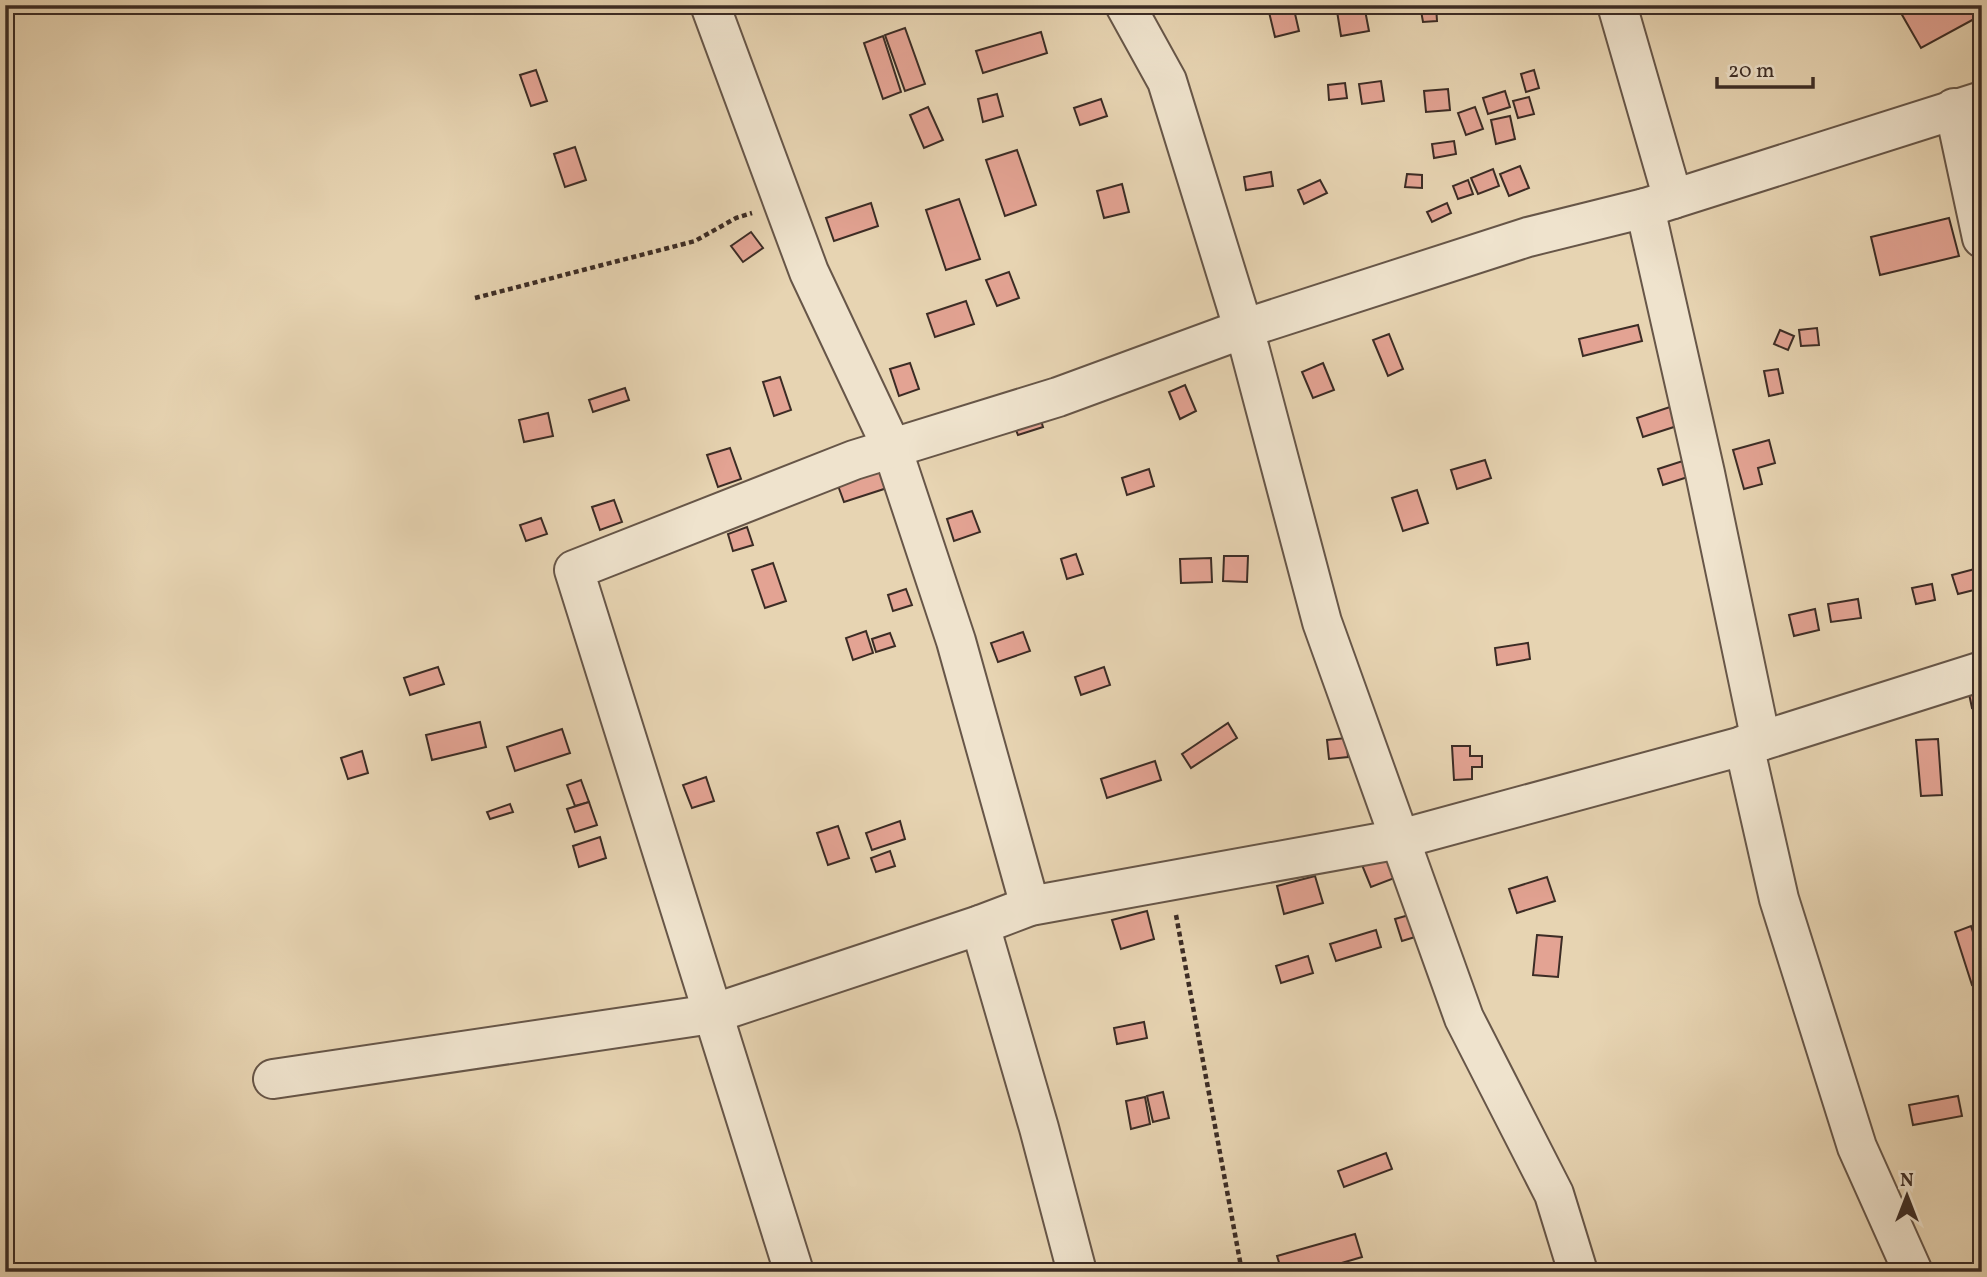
<svg xmlns="http://www.w3.org/2000/svg" width="1987" height="1277" viewBox="0 0 1987 1277" font-family="Vollkorn,serif">
<style>
.building{fill:#e3a393;stroke:#3c2c25;stroke-width:2}
.lines{fill:none;stroke-linecap:round;stroke-linejoin:round}
.minor-casing{stroke:#675648;stroke-width:42}
.path{stroke:#3c2c25;stroke-width:4.5;stroke-dasharray:5 3.5;stroke-linecap:butt}
.minor{stroke:#efe3cd;stroke-width:38}
</style>
<rect width="100%" height="100%" fill="#e7d4b2"/>
<filter id="stains"><feTurbulence type="fractalNoise" baseFrequency=".00286" numOctaves="4"/><feColorMatrix values="0 0 0 0 .2 0 0 0 0 .09 0 0 0 0 .02 0 0 0 .5 -.17"/></filter>
<radialGradient id="worn" r=".72"><stop offset=".6" stop-color="#630" stop-opacity="0"/><stop offset="1" stop-color="#630" stop-opacity=".3"/></radialGradient>
<!-- building -->
<g class="building">
<path d="M 1278,5 L 1293,5 L 1299,31 L 1275,37 L 1268,8 Z"/>
<path d="M 1336,5 L 1364,5 L 1369,31 L 1341,36 Z"/>
<path d="M 1420,5 L 1436,5 L 1437,21 L 1423,22 Z"/>
<path d="M 1915,5 L 1969,5 L 1976,18 L 1921,48 L 1901,13 Z"/>
<path d="M 905,28 L 925,84 L 905,91 L 885,35 Z"/>
<path d="M 1041,32 L 1047,53 L 983,73 L 976,51 Z"/>
<path d="M 883,36 L 901,92 L 883,99 L 864,43 Z"/>
<path d="M 536,70 L 547,101 L 531,106 L 520,75 Z"/>
<path d="M 1534,70 L 1539,88 L 1526,92 L 1521,74 Z"/>
<path d="M 1381,81 L 1384,101 L 1362,104 L 1359,84 Z"/>
<path d="M 1345,83 L 1347,98 L 1329,100 L 1328,85 Z"/>
<path d="M 1448,89 L 1450,110 L 1426,112 L 1424,91 Z"/>
<path d="M 1505,91 L 1510,107 L 1488,114 L 1483,98 Z"/>
<path d="M 997,94 L 1003,116 L 983,122 L 978,99 Z"/>
<path d="M 1529,97 L 1534,114 L 1518,118 L 1513,101 Z"/>
<path d="M 1101,99 L 1107,116 L 1080,125 L 1074,108 Z"/>
<path d="M 928,107 L 943,140 L 924,148 L 910,115 Z"/>
<path d="M 1475,107 L 1483,129 L 1466,135 L 1458,113 Z"/>
<path d="M 1510,116 L 1515,139 L 1496,144 L 1491,120 Z"/>
<path d="M 1454,141 L 1456,154 L 1434,158 L 1432,144 Z"/>
<path d="M 575,147 L 586,180 L 565,187 L 554,154 Z"/>
<path d="M 1017,150 L 1036,205 L 1005,216 L 986,160 Z"/>
<path d="M 1520,166 L 1529,188 L 1509,196 L 1500,174 Z"/>
<path d="M 1493,169 L 1499,186 L 1478,194 L 1471,178 Z"/>
<path d="M 1271,172 L 1273,186 L 1246,190 L 1244,177 Z"/>
<path d="M 1407,174 L 1422,175 L 1422,188 L 1405,187 Z"/>
<path d="M 1320,180 L 1327,193 L 1304,204 L 1298,190 Z"/>
<path d="M 1468,180 L 1473,194 L 1458,199 L 1453,186 Z"/>
<path d="M 1122,184 L 1129,212 L 1104,218 L 1097,191 Z"/>
<path d="M 959,199 L 980,259 L 946,270 L 926,210 Z"/>
<path d="M 871,203 L 878,226 L 834,241 L 826,218 Z"/>
<path d="M 1447,203 L 1451,213 L 1432,222 L 1427,212 Z"/>
<path d="M 1949,218 L 1959,256 L 1880,275 L 1871,237 Z"/>
<path d="M 751,232 L 763,248 L 743,262 L 731,246 Z"/>
<path d="M 1009,272 L 1019,298 L 997,306 L 986,280 Z"/>
<path d="M 966,301 L 974,324 L 935,337 L 927,314 Z"/>
<path d="M 1638,325 L 1642,341 L 1583,356 L 1579,339 Z"/>
<path d="M 1817,328 L 1819,345 L 1801,346 L 1799,330 Z"/>
<path d="M 1780,330 L 1794,336 L 1788,350 L 1774,344 Z"/>
<path d="M 1389,334 L 1403,369 L 1388,376 L 1373,340 Z"/>
<path d="M 910,363 L 919,389 L 899,396 L 890,369 Z"/>
<path d="M 1323,363 L 1334,390 L 1313,398 L 1302,372 Z"/>
<path d="M 1778,369 L 1783,393 L 1769,396 L 1764,371 Z"/>
<path d="M 780,377 L 791,410 L 774,416 L 763,382 Z"/>
<path d="M 1185,385 L 1196,411 L 1180,419 L 1169,392 Z"/>
<path d="M 625,388 L 629,400 L 593,412 L 589,400 Z"/>
<path d="M 1673,406 L 1680,425 L 1643,437 L 1637,418 Z"/>
<path d="M 1038,411 L 1043,427 L 1018,435 L 1012,420 Z"/>
<path d="M 548,413 L 553,436 L 524,442 L 519,420 Z"/>
<path d="M 1769,440 L 1775,463 L 1758,468 L 1762,484 L 1744,489 L 1733,450 Z"/>
<path d="M 730,448 L 741,479 L 718,487 L 707,455 Z"/>
<path d="M 877,458 L 887,488 L 844,502 L 833,472 Z"/>
<path d="M 1689,459 L 1694,475 L 1663,485 L 1658,469 Z"/>
<path d="M 1485,460 L 1491,478 L 1457,489 L 1451,470 Z"/>
<path d="M 1149,469 L 1154,486 L 1127,495 L 1122,478 Z"/>
<path d="M 1417,490 L 1428,523 L 1403,531 L 1392,498 Z"/>
<path d="M 614,500 L 622,522 L 600,530 L 592,507 Z"/>
<path d="M 972,511 L 980,532 L 954,541 L 947,519 Z"/>
<path d="M 541,518 L 547,534 L 526,541 L 520,525 Z"/>
<path d="M 747,527 L 753,545 L 733,551 L 728,534 Z"/>
<path d="M 1076,554 L 1083,574 L 1067,579 L 1061,559 Z"/>
<path d="M 1224,556 L 1248,556 L 1247,582 L 1223,581 Z"/>
<path d="M 1211,558 L 1212,582 L 1181,583 L 1180,559 Z"/>
<path d="M 773,563 L 786,601 L 765,608 L 752,570 Z"/>
<path d="M 1982,567 L 1982,588 L 1958,594 L 1952,575 Z"/>
<path d="M 1932,584 L 1935,600 L 1916,604 L 1912,588 Z"/>
<path d="M 906,589 L 912,605 L 893,611 L 888,595 Z"/>
<path d="M 1858,599 L 1861,618 L 1831,622 L 1828,604 Z"/>
<path d="M 1815,609 L 1819,630 L 1794,636 L 1789,615 Z"/>
<path d="M 866,631 L 873,653 L 853,660 L 846,638 Z"/>
<path d="M 1023,632 L 1030,651 L 998,662 L 991,643 Z"/>
<path d="M 890,633 L 895,646 L 876,652 L 872,639 Z"/>
<path d="M 1528,643 L 1530,659 L 1497,665 L 1495,648 Z"/>
<path d="M 438,667 L 444,684 L 410,695 L 404,678 Z"/>
<path d="M 1104,667 L 1110,685 L 1081,695 L 1075,677 Z"/>
<path d="M 1982,686 L 1982,706 L 1972,708 L 1968,689 Z"/>
<path d="M 480,722 L 486,747 L 432,760 L 426,735 Z"/>
<path d="M 1228,723 L 1237,738 L 1191,768 L 1182,754 Z"/>
<path d="M 562,729 L 570,753 L 515,771 L 507,747 Z"/>
<path d="M 1346,738 L 1348,757 L 1329,759 L 1327,740 Z"/>
<path d="M 1938,739 L 1942,795 L 1921,796 L 1916,740 Z"/>
<path d="M 1452,746 L 1470,746 L 1470,756 L 1482,756 L 1482,767 L 1472,767 L 1472,779 L 1454,780 Z"/>
<path d="M 362,751 L 368,773 L 348,779 L 341,758 Z"/>
<path d="M 1155,761 L 1161,780 L 1107,798 L 1101,779 Z"/>
<path d="M 706,777 L 714,801 L 692,808 L 683,785 Z"/>
<path d="M 581,780 L 589,802 L 575,806 L 567,785 Z"/>
<path d="M 589,802 L 597,825 L 575,832 L 567,809 Z"/>
<path d="M 510,804 L 513,812 L 490,819 L 487,812 Z"/>
<path d="M 900,821 L 905,839 L 872,850 L 866,833 Z"/>
<path d="M 838,826 L 849,858 L 828,865 L 817,833 Z"/>
<path d="M 600,837 L 606,858 L 579,867 L 573,846 Z"/>
<path d="M 890,851 L 895,866 L 876,872 L 871,858 Z"/>
<path d="M 1397,851 L 1405,874 L 1371,887 L 1362,865 Z"/>
<path d="M 1315,876 L 1323,903 L 1284,914 L 1277,886 Z"/>
<path d="M 1547,877 L 1555,901 L 1517,913 L 1509,889 Z"/>
<path d="M 1147,911 L 1154,939 L 1121,949 L 1112,920 Z"/>
<path d="M 1409,915 L 1415,937 L 1402,941 L 1395,919 Z"/>
<path d="M 1971,926 L 1982,959 L 1982,982 L 1972,985 L 1955,932 Z"/>
<path d="M 1376,930 L 1381,947 L 1336,961 L 1330,944 Z"/>
<path d="M 1537,935 L 1562,937 L 1558,977 L 1533,975 Z"/>
<path d="M 1308,956 L 1313,973 L 1281,983 L 1276,966 Z"/>
<path d="M 1144,1022 L 1147,1038 L 1117,1044 L 1114,1028 Z"/>
<path d="M 1163,1092 L 1169,1118 L 1153,1122 L 1147,1096 Z"/>
<path d="M 1958,1096 L 1962,1116 L 1913,1125 L 1909,1105 Z"/>
<path d="M 1145,1097 L 1150,1124 L 1131,1129 L 1126,1101 Z"/>
<path d="M 1386,1153 L 1392,1169 L 1344,1187 L 1338,1171 Z"/>
<path d="M 1355,1234 L 1362,1257 L 1311,1272 L 1282,1272 L 1277,1256 Z"/>
</g>
<g class="lines">
<!-- minor casing -->
<g class="minor-casing">
<g id="minor">
<path d="M 710,5 L 809,272 L 892,448 L 956,641 L 1030,906"/>
<path d="M 1125,5 L 1167,81 L 1250,350 L 1322,622 L 1464,1018 L 1554,1194 L 1578,1272"/>
<path d="M 1617,5 L 1673,199"/>
<path d="M 1954,108 L 1982,238"/>
<path d="M 1645,208 L 1705,473 L 1761,741"/>
<path d="M 1744,745 L 1779,899 L 1857,1147 L 1913,1272"/>
<path d="M 980,925 L 1039,1128 L 1077,1272"/>
<path d="M 273,1079 L 712,1014 L 980,925 L 1030,906 L 1400,839 L 1761,741 L 1982,671"/>
<path d="M 794,1272 L 574,570 L 854,460 L 1058,397 L 1243,329 L 1528,237 L 1645,208 L 1982,101"/>
</g>
</g>
<!-- path -->
<g class="path">
<path d="M 475,298 L 695,241 L 736,218 L 752,213"/>
<path d="M 1176,915 L 1242,1272"/>
</g>
<!-- minor -->
<use href="#minor" class="minor"/>
</g>
<!-- margin -->
<rect width="1987" height="1277" fill="none" stroke="#e7d4b2" stroke-width="28"/>
<rect x="7" y="7" width="1973" height="1263" fill="none" stroke="#3c2c25" stroke-width="3.5"/>
<rect x="14" y="14" width="1959" height="1249" fill="none" stroke="#3c2c25" stroke-width="2"/>
<!-- north arrow -->
<g transform="translate(1907 1196)" stroke="#efe3cd" stroke-width="5" paint-order="stroke">
<path d="M0-5L12 26L0 18L-12 26Z" fill="#3c2c25"/>
<text y="-10" font-size="19" font-weight="bold" text-anchor="middle" fill="#3c2c25">N</text>
</g>
<!-- scale -->
<path d="M1717 77v10h96v-10" fill="none" stroke="#3c2c25" stroke-width="3.5"/>
<text x="1728" y="77" font-size="21" fill="#3c2c25" stroke="#efe3cd" stroke-width="5" paint-order="stroke">20 m</text>
<rect width="100%" height="100%" filter="url(#stains)"/>
<rect width="100%" height="100%" fill="url(#worn)"/>
</svg>
